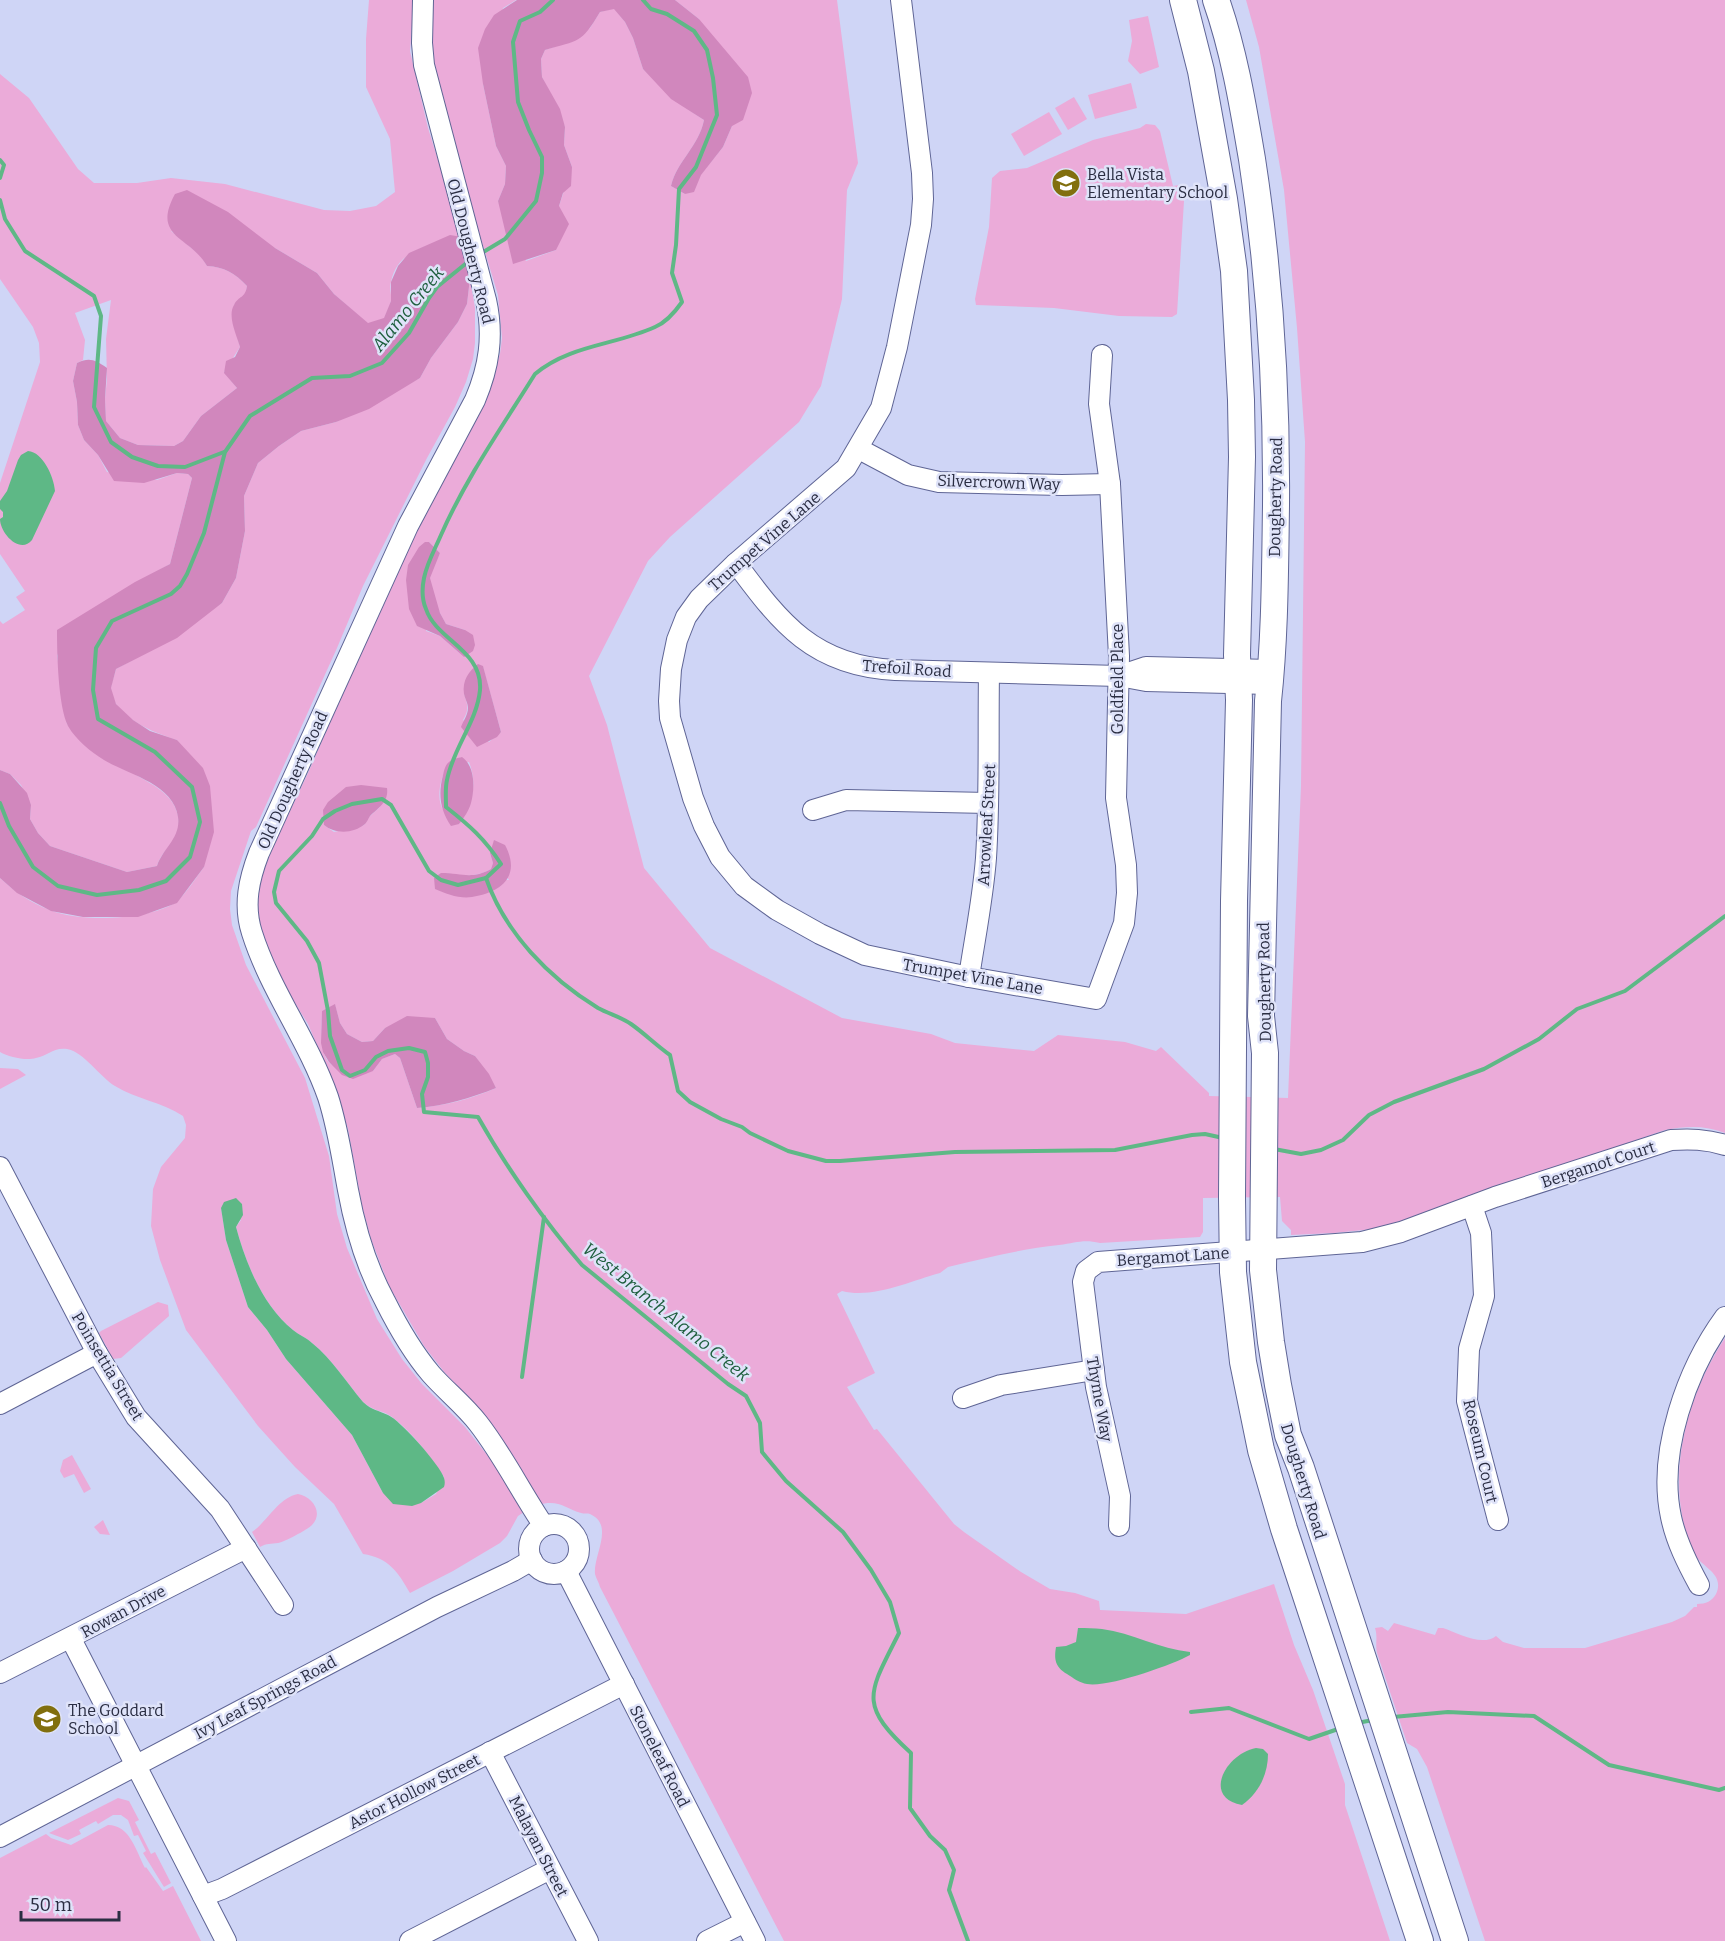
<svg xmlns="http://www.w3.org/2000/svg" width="1725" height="1941" viewBox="0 0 1725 1941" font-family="Bitter,serif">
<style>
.green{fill:#ebabd9;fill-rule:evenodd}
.forest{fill:#d187bd}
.water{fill:#5eb886}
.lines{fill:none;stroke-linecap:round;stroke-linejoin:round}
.stream{stroke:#5eb886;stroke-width:4}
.minor-casing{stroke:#5f6595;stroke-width:22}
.major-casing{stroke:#5f6595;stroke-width:28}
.minor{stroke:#fff;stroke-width:20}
.major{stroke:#fff;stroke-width:26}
.labels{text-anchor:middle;stroke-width:5;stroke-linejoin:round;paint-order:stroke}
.poi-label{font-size:16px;fill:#2a2d42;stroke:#dfe3f9;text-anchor:start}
.street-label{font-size:16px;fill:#2a2d42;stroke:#dfe3f9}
.water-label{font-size:18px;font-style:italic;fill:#1e5f3e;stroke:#dfe3f9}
</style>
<rect width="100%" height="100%" fill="#cfd5f6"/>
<!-- green -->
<g class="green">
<path d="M 369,0 L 414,0 L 410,51 L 428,128 L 462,237 C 434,244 397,248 391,282 C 389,288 392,295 391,301 C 390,307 386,313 384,319 L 368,324 L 334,294 L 317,273 L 275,248 L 171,231 L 201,256 L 207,266 C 224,267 235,273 247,286 L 246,294 L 234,305 L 234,325 L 240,347 L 224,372 L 237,388 L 201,416 L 183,441 L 174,446 L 138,445 L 120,438 L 106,421 L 105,399 L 107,379 L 106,339 L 111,300 L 75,313 L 85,340 L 83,360 L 77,363 L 73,381 L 77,402 L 78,425 L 84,440 L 98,455 L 107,472 L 157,480 L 177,473 L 188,474 L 192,478 L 170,564 L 116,595 L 57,655 L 67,724 C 88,739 108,757 130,771 C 143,780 157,785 168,797 C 176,805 181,819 178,831 C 174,845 162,850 157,866 L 127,872 L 50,846 L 38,833 L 30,819 L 31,805 L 21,785 L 10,774 L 0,770 L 0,621 L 3,624 L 25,610 L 16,597 L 25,591 L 0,554 L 0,483 L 40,362 L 39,343 L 33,327 L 0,279 L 0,74 L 29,98 L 78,169 L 94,183 L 137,183 L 171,178 L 225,184 L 324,210 L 350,211 L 376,206 L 395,192 L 390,139 L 366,87 L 366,39 Z"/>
<path d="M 432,0 L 516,0 L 503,8 L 483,84 L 496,146 L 506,166 L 505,184 L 498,201 L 526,261 L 556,250 L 559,206 L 572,167 L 564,145 L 565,127 L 542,77 L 541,59 L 545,50 L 554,47 L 590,28 L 600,12 L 614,8 L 625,22 L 633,38 L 643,69 L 689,110 L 704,120 C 699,146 677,161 671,186 L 685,194 L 723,147 L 732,126 L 699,19 L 675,0 L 837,0 L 858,163 L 847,190 L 842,299 L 821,386 L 799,422 L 670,537 L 648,561 L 589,676 L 607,725 L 644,868 L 710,948 L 842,1018 L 931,1034 L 955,1043 L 1034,1051 L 1058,1035 L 1125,1042 L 1156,1051 L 1161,1047 L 1209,1093 L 1209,1096 L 1288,1098 L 1301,786 L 1305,442 L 1297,328 L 1284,190 L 1259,47 L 1246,0 L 1725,0 L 1725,1133 C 1705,1125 1686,1126 1665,1130 L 1394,1224 L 1373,1229 L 1334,1233 L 1291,1235 L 1291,1230 L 1282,1221 L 1280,1197 L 1203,1198 L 1203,1232 L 1200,1237 L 1100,1243 C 1083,1239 1076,1243 1059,1245 C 1021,1249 985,1258 948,1267 L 940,1273 C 910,1281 873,1299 842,1291 L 837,1294 L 875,1373 L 847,1387 L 874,1430 L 877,1429 L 954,1524 L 964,1532 L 1021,1572 L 1050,1589 L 1075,1593 L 1099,1601 L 1100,1610 L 1186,1614 L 1274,1584 L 1294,1645 L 1313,1690 L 1345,1784 L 1345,1805 L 1390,1941 L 784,1941 L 600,1587 C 599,1583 596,1578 595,1574 C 593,1555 615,1525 590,1514 C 588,1513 584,1514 581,1513 C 563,1507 559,1499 537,1505 L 505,1445 L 482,1411 L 445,1373 L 424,1346 L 389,1286 L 371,1239 L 362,1206 L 348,1129 L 335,1088 L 308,1024 L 288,992 L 273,962 L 255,911 L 257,887 L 272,849 L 308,773 L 374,621 L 410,544 L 482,409 L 500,354 L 502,338 L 498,295 L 441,107 L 431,48 ZM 429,542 L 440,553 C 436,561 431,569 430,577 C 429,592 439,612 446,624 L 465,630 L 464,657 L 440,636 L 426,631 ZM 483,667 L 501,732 L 489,742 L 463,720 C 469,710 468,705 464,694 ZM 469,762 C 478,785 472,804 459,824 C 455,820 447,816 444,811 C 435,799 441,779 446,767 ZM 380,807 L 369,817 L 364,825 L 334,832 L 324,825 ZM 490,853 L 509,880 L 434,878 L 446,873 C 463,877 476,877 491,869 L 493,863 ZM 335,1005 L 340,1023 L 347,1034 L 362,1042 L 373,1041 L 385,1028 L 435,1018 L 447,1039 L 464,1051 L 475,1056 L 496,1088 C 471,1099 444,1106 417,1108 L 400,1058 L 395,1054 L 382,1059 L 373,1071 C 363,1070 342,1070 334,1066 C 318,1059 322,1025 322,1011 Z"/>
<path d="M 1148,16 L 1159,67 L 1140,74 L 1128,61 L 1132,41 L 1129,20 Z"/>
<path d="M 1131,83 L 1137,108 L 1095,119 L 1088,95 Z"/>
<path d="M 1074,97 L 1087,119 L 1068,130 L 1055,108 Z"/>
<path d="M 1049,112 L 1062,134 L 1024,156 L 1011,134 Z"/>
<path d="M 1146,124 L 1155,125 L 1160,131 L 1173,186 L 1179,185 L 1184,201 L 1177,314 L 1172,317 L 1119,316 L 1054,308 L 976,305 L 975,299 L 989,227 L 992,178 L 1000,171 L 1027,168 L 1093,140 L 1140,128 Z"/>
<path d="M 470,278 L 475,308 L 475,343 L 473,359 L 466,382 L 455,407 L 427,458 L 363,586 L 337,648 L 256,827 L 251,831 L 231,891 L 230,909 L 232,925 L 246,965 L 305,1078 L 329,1156 L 337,1214 L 347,1248 L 377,1319 L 402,1359 L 422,1384 L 465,1427 L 491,1460 L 524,1512 L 518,1516 L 507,1536 L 500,1543 L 453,1571 L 410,1593 C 398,1572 389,1558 363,1554 L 334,1504 L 295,1467 L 258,1426 L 186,1330 L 160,1260 L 151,1226 L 153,1189 L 161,1167 L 185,1138 L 186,1125 L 183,1116 C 162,1102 136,1099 115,1086 C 100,1077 84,1052 67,1049 C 53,1047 48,1056 36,1058 C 26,1061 9,1057 0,1052 L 0,878 C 15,892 31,903 50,910 C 81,923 147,920 175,903 C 184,897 197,876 204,867 L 177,740 C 155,733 110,716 111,687 C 112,681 115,674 116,669 L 138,657 L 222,603 L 236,578 L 245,531 L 244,496 L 258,463 L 279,446 L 301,431 L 336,422 L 420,378 L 431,358 L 458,322 L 467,304 ZM 221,1208 L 241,1220 L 236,1227 C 246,1264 263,1306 293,1330 C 299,1335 307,1338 312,1343 C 332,1359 347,1383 363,1402 C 374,1412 383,1410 392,1417 C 413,1433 429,1455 444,1477 L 436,1494 L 421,1503 L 383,1493 L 352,1435 L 286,1359 L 267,1330 L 248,1307 L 226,1240 Z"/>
<path d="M 0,1068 L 18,1069 L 26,1075 L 0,1089 Z"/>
<path d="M 158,1302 L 168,1305 L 169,1316 L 121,1358 L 113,1359 L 99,1333 L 101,1331 Z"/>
<path d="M 1725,1338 L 1725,1941 L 1485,1941 L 1427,1767 L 1417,1749 L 1407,1743 L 1377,1653 C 1375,1644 1378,1637 1375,1628 L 1382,1627 L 1388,1631 L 1394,1623 L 1435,1635 L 1438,1628 L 1443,1628 C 1458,1633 1482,1647 1496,1636 L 1503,1642 L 1524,1648 L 1585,1648 L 1672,1622 L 1685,1616 L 1694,1607 L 1697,1607 L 1697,1604 C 1706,1604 1712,1601 1716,1594 C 1725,1574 1703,1568 1695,1555 C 1690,1546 1687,1535 1684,1525 C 1669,1461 1690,1391 1725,1338 Z"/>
<path d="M 72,1455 L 91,1489 L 84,1493 L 74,1474 L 64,1478 L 60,1471 L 63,1460 Z"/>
<path d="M 298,1494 C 312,1496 324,1513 312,1525 C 307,1530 284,1542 278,1543 C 271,1544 267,1543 260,1547 L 252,1532 C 268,1521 278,1498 298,1494 Z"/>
<path d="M 103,1520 L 110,1535 L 100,1534 L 94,1527 Z"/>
<path d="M 118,1798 L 129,1801 L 139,1820 L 135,1822 L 151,1854 L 155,1852 L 171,1883 L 164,1887 L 143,1853 L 146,1851 L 138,1835 L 134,1836 L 128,1820 L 121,1815 L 113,1815 L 98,1824 L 96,1821 L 79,1830 L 81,1834 L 68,1840 L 49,1833 Z"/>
<path d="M 108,1825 C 130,1825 136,1851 145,1868 L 146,1867 L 163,1891 L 173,1886 L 201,1941 L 0,1941 L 0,1858 L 46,1834 L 51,1838 L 71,1845 Z"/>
</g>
<!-- forest -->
<g class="forest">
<path d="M 517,0 L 675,0 L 699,19 L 748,77 L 752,93 L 743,120 L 732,126 L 723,147 L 701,175 L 694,192 L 685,194 L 671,186 C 677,161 699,146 704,120 L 671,99 L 643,69 L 633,38 L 625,22 L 614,9 L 600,12 C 581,44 579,40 545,50 L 541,59 L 542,77 L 560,109 L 565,127 L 564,145 L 572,167 L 571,186 L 563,193 L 559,206 L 569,224 L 556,250 L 513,264 L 498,201 L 505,184 L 506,166 L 496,146 L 483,84 L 478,48 L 485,29 L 494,15 Z"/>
<path d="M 187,190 L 228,212 L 275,248 L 317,273 L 334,294 L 368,323 L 384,318 L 391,301 L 391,282 L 398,266 L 409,253 L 450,235 L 462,237 L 470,278 L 467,304 L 458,322 L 431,358 L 420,378 L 369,409 L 336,422 L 301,431 L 279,446 L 258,463 L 244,496 L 245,531 L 236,578 L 222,603 L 177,638 L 116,669 L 111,688 L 116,704 L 133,720 L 150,731 L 177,740 L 203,768 L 210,786 L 214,832 L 204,867 L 177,903 L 138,917 L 83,917 L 51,911 L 17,893 L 0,878 L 0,770 L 10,774 L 27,793 L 31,805 L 30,819 L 38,833 L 50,846 L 127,872 L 157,866 C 163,848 181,838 178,817 C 174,784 127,774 104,760 C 91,752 76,740 68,726 C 58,706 57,652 57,630 L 135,582 L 170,564 L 192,478 L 188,474 L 177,473 L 144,483 L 114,481 L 98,455 L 84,440 L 78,425 L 77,402 L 73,381 L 77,363 C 90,357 95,360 107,368 L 105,399 L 106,421 L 120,438 L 138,445 L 174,446 L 183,441 L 201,416 L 237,388 L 224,373 L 226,361 L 235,357 L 240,347 C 237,336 227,316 234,305 C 239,295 245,299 247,286 C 235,273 224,267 207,266 C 190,236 151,238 175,194 Z"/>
<path d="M 425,542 L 429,542 L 440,553 L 430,578 L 440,613 L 446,624 L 465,630 L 473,635 L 475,645 L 473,651 L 464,657 L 440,636 L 417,626 L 409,609 L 406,580 L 408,565 L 419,547 Z"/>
<path d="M 478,664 L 483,666 L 501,732 L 497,737 L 477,747 L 461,727 C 463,721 468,715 468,708 C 468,703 465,699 464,694 C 462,680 469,671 478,664 Z"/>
<path d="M 462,757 C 475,766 475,788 471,803 C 469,810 464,818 459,824 L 451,826 C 440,810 438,794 443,775 C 444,771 445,765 449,762 C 452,759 458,758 462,757 Z"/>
<path d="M 361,785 L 387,788 C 389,802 378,808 370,816 C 368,819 367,822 365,824 C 353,834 335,834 324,825 L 323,810 L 328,802 L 346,787 Z"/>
<path d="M 494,840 L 505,845 C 521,875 503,892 472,897 C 460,899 446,894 435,889 L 434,878 L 441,873 C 462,873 471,880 491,869 L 493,863 L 490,853 Z"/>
<path d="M 335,1004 L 340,1023 L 347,1034 L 362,1042 L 373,1041 L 385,1028 L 407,1016 L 435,1018 L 447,1039 L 464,1051 L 475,1056 L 489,1074 L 496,1088 C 471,1098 444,1106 417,1108 L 400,1058 L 395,1054 L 382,1059 L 373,1071 L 353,1079 L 342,1075 L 329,1062 L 323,1052 L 321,1043 L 322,1011 Z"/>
</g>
<!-- water -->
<g class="water">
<path d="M 28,451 C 43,452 54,477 55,491 L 32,540 C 20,555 0,533 0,519 L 3,517 L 3,512 L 0,509 L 0,501 L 7,491 L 18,460 L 21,455 Z"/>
<path d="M 236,1198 L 242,1204 L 243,1215 L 236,1227 C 246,1264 263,1306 293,1330 C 299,1335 307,1338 312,1343 C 332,1359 347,1383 363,1402 C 373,1411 378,1410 388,1415 C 400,1420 440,1465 444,1478 C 445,1481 445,1484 444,1487 L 421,1503 L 412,1506 L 393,1504 L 383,1493 L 352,1435 L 286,1359 L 267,1330 L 248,1307 L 226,1240 L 221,1208 L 224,1202 Z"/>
<path d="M 1078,1628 C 1086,1628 1094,1628 1102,1629 C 1132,1633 1160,1649 1190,1652 L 1190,1655 C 1172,1665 1107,1688 1087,1684 C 1080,1683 1073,1678 1067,1674 C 1055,1667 1054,1659 1056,1647 L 1066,1646 L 1076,1642 Z"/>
<path d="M 1256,1748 L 1263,1749 L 1268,1754 C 1268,1774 1259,1793 1242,1805 C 1202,1798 1225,1754 1256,1748 Z"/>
</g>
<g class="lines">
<!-- stream -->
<g class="stream">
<path d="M 643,0 L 651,9 L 667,14 L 694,31 L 707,50 L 713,78 L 717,115 L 696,167 L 679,189 L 676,245 L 672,273 L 682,302 C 675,312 667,322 655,327 C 616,345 569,345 535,374 C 502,427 466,478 441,535 C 435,549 427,563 424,578 C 422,588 422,600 426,609 C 436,640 483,650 480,690 C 477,722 453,748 447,780 C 445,788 446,798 446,807 C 469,825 485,839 501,864 L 486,878 L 458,885 L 441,880 L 429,871 L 391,805 L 382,799 L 352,804 L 335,811 L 323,819 L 312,836 L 279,871 L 274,892 L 276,903 L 307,941 L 319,963 L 328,1011 L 330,1036 L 342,1070 L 350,1076 L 365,1070 L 376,1057 L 388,1051 L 409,1048 L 425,1052 L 428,1063 L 428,1077 L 422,1094 L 424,1112 L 478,1117 C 506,1167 545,1222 582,1265 L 728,1384 L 746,1396 L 760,1423 L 762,1452 L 786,1481 L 843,1532 L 871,1570 L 890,1602 L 899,1633 C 869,1693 857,1704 911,1753 L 910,1808 L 930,1836 L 945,1850 L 954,1870 L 949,1890 L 968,1941"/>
<path d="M 0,160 L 4,165 L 0,178"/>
<path d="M 0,200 L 5,219 L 25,251 L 94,296 L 101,316 L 94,407 L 111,442 L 132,457 L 158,466 L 185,467 L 224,452"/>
<path d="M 480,254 L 505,239 L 536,201 L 542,173 L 542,157 L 529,130 L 518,102 L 513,42 L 520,21 L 540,12 L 553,0"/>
<path d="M 0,803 L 9,826 L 33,867 L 58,886 L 97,895 L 139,890 L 166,881 L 190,857 L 200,822 L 192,787 L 155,752 L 98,719 L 93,690 L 96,648 L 112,621 L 171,594 L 180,586 L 187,574 L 204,533 L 225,452 L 250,416 L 312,378 L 350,376 L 382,363 L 409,333 L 429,298 L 437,287 L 469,261"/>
<path d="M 486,878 C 505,933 549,978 598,1008 C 609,1014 621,1017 631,1024 C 644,1033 657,1046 670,1055 L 678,1091 L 690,1102 L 721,1119 L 742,1127 L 750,1133 L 788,1151 L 826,1161 L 840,1161 L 955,1152 L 1115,1150 L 1192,1135 L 1205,1134 L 1223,1138"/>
<path d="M 1274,1149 L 1301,1154 L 1321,1150 L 1343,1140 L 1369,1115 L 1394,1102 L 1484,1069 L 1539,1039 L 1577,1009 L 1625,991 L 1725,916"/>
<path d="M 522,1377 L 544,1217"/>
<path d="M 1191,1712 L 1229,1708 L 1309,1739 L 1341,1728"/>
<path d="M 1393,1717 L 1448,1712 L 1534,1716 L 1609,1765 L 1719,1790 L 1725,1788"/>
<path d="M 1357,1723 L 1373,1720"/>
</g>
<!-- minor casing -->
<g class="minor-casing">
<g id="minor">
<path d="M 423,0 L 422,43 L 424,65 L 486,300 C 494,336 489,367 475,400 L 408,526 L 259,853 C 249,879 243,905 252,933 C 270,990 308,1040 328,1097 C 338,1128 342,1158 348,1190 C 355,1228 367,1268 385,1301 C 397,1325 414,1354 431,1374 C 446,1391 464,1405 478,1423 C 503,1455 521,1492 544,1526"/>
<path d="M 901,0 L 922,173 L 923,199 L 921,225 L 897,347 L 881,408 L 846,468 L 736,563 L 699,599 L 686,617 L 677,640 L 671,669 L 669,701 L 670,718 L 693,798 L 704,826 L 720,857 L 744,886 L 777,910 L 820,934 L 865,955 L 969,977 L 1096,999 L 1124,923 L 1127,893 L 1126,865 L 1116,798 L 1119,656 L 1110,484 L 1099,404 L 1102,355"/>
<path d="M 859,449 L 908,475 L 939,482 L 1062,485 L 1110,484"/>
<path d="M 736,563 C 781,624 814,666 895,670 L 1119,676 L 1146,681 L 1270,684"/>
<path d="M 1122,675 L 1146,667 L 1271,670"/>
<path d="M 813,810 L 846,800 L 988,803"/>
<path d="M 969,977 C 975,937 983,898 986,858 C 990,796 988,735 989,673"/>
<path d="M 0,1167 L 97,1353 L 136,1417 L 220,1509 L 283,1605"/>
<path d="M 1472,1206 L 1481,1233 L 1484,1296 L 1469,1349 L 1467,1401 L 1498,1520"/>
<path d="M 963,1398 L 1001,1385 L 1094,1370"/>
<path d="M 0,1404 L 97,1353"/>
<circle cx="554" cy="1549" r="25"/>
<path d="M 1119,1526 L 1120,1496 L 1096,1387 L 1083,1282 L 1086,1271 L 1098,1262 L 1362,1242 L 1401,1232 L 1495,1197 L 1671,1140 C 1690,1139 1706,1139 1725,1145"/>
<path d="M 566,1571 L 755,1941"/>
<path d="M 1699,1585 C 1687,1563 1676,1541 1671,1517 C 1657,1452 1687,1369 1725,1317"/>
<path d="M 71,1639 L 226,1941"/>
<path d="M 0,1673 L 246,1548"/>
<path d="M 490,1752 L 588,1941"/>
<path d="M 0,1837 L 437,1607 L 513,1571 L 532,1560"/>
<path d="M 203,1896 L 222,1889 L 624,1684"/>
<path d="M 410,1941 L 550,1869"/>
<path d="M 707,1941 L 745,1922"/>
</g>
</g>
<!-- major casing -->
<g class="major-casing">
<g id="major">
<path d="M 1183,0 L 1201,71 L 1224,199 L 1234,271 L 1241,400 L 1242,457 L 1237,655 L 1239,700 L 1234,901 L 1232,1198 L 1233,1272 L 1243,1362 L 1261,1450 L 1284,1529 L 1420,1941"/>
<path d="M 1216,0 C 1234,51 1243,106 1252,159 C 1270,276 1277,388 1276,506 C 1275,571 1275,637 1268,701 L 1261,1016 L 1265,1053 L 1263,1270 L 1271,1342 L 1278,1385 L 1288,1435 L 1301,1468 L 1455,1941"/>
</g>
</g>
<!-- minor -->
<use href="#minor" class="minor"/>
<!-- major -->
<use href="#major" class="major"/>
</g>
<!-- icons -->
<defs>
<g id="school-disc" transform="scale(1.5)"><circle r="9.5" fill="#816f0e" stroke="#dfe3f9"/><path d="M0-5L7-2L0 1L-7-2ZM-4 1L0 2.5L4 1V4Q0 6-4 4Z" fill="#fff"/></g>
</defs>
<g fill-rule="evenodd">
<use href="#school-disc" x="1066" y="183"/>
<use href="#school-disc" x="47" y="1719"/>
</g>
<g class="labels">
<!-- poi labels -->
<g class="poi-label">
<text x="1087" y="180">Bella Vista<tspan x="1087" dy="18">Elementary School</tspan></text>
<text x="68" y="1716">The Goddard<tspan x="68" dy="18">School</tspan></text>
</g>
<!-- street labels -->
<g class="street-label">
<text transform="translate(471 251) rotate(76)" y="6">Old Dougherty Road</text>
<text transform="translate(999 482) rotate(2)" y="6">Silvercrown Way</text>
<text transform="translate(1275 497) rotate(-89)" y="6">Dougherty Road</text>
<text transform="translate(764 541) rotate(-41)" y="6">Trumpet Vine Lane</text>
<text transform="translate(907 668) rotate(4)" y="6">Trefoil Road</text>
<text transform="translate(1117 679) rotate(-90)" y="6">Goldfield Place</text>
<text transform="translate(292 780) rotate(-66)" y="6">Old Dougherty Road</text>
<text transform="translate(986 825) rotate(-87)" y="6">Arrowleaf Street</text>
<text transform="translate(973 976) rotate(10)" y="6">Trumpet Vine Lane</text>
<text transform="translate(1264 982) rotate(-91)" y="6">Dougherty Road</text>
<text transform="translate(1598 1164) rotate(-18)" y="6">Bergamot Court</text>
<text transform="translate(1173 1256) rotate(-4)" y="6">Bergamot Lane</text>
<text transform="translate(108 1366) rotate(59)" y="6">Poinsettia Street</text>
<text transform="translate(1100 1399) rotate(80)" y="6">Thyme Way</text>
<text transform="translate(1481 1451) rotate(77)" y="6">Roseum Court</text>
<text transform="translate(1304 1481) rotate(73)" y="6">Dougherty Road</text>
<text transform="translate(123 1611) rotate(-28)" y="6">Rowan Drive</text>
<text transform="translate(265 1697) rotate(-28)" y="6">Ivy Leaf Springs Road</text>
<text transform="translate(660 1756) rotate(63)" y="6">Stoneleaf Road</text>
<text transform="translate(414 1791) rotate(-27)" y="6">Astor Hollow Street</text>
<text transform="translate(539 1846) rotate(63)" y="6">Malayan Street</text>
</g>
<!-- water labels -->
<g class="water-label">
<text transform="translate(408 309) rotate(-51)" y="6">Alamo Creek</text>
<text transform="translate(666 1312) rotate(39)" y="6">West Branch Alamo Creek</text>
</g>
</g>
<!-- scale -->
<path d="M21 1911v9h98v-9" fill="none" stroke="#2a2d42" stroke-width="3"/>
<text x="30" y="1911" font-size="18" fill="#2a2d42" stroke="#dfe3f9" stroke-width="4.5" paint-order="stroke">50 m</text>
</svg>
